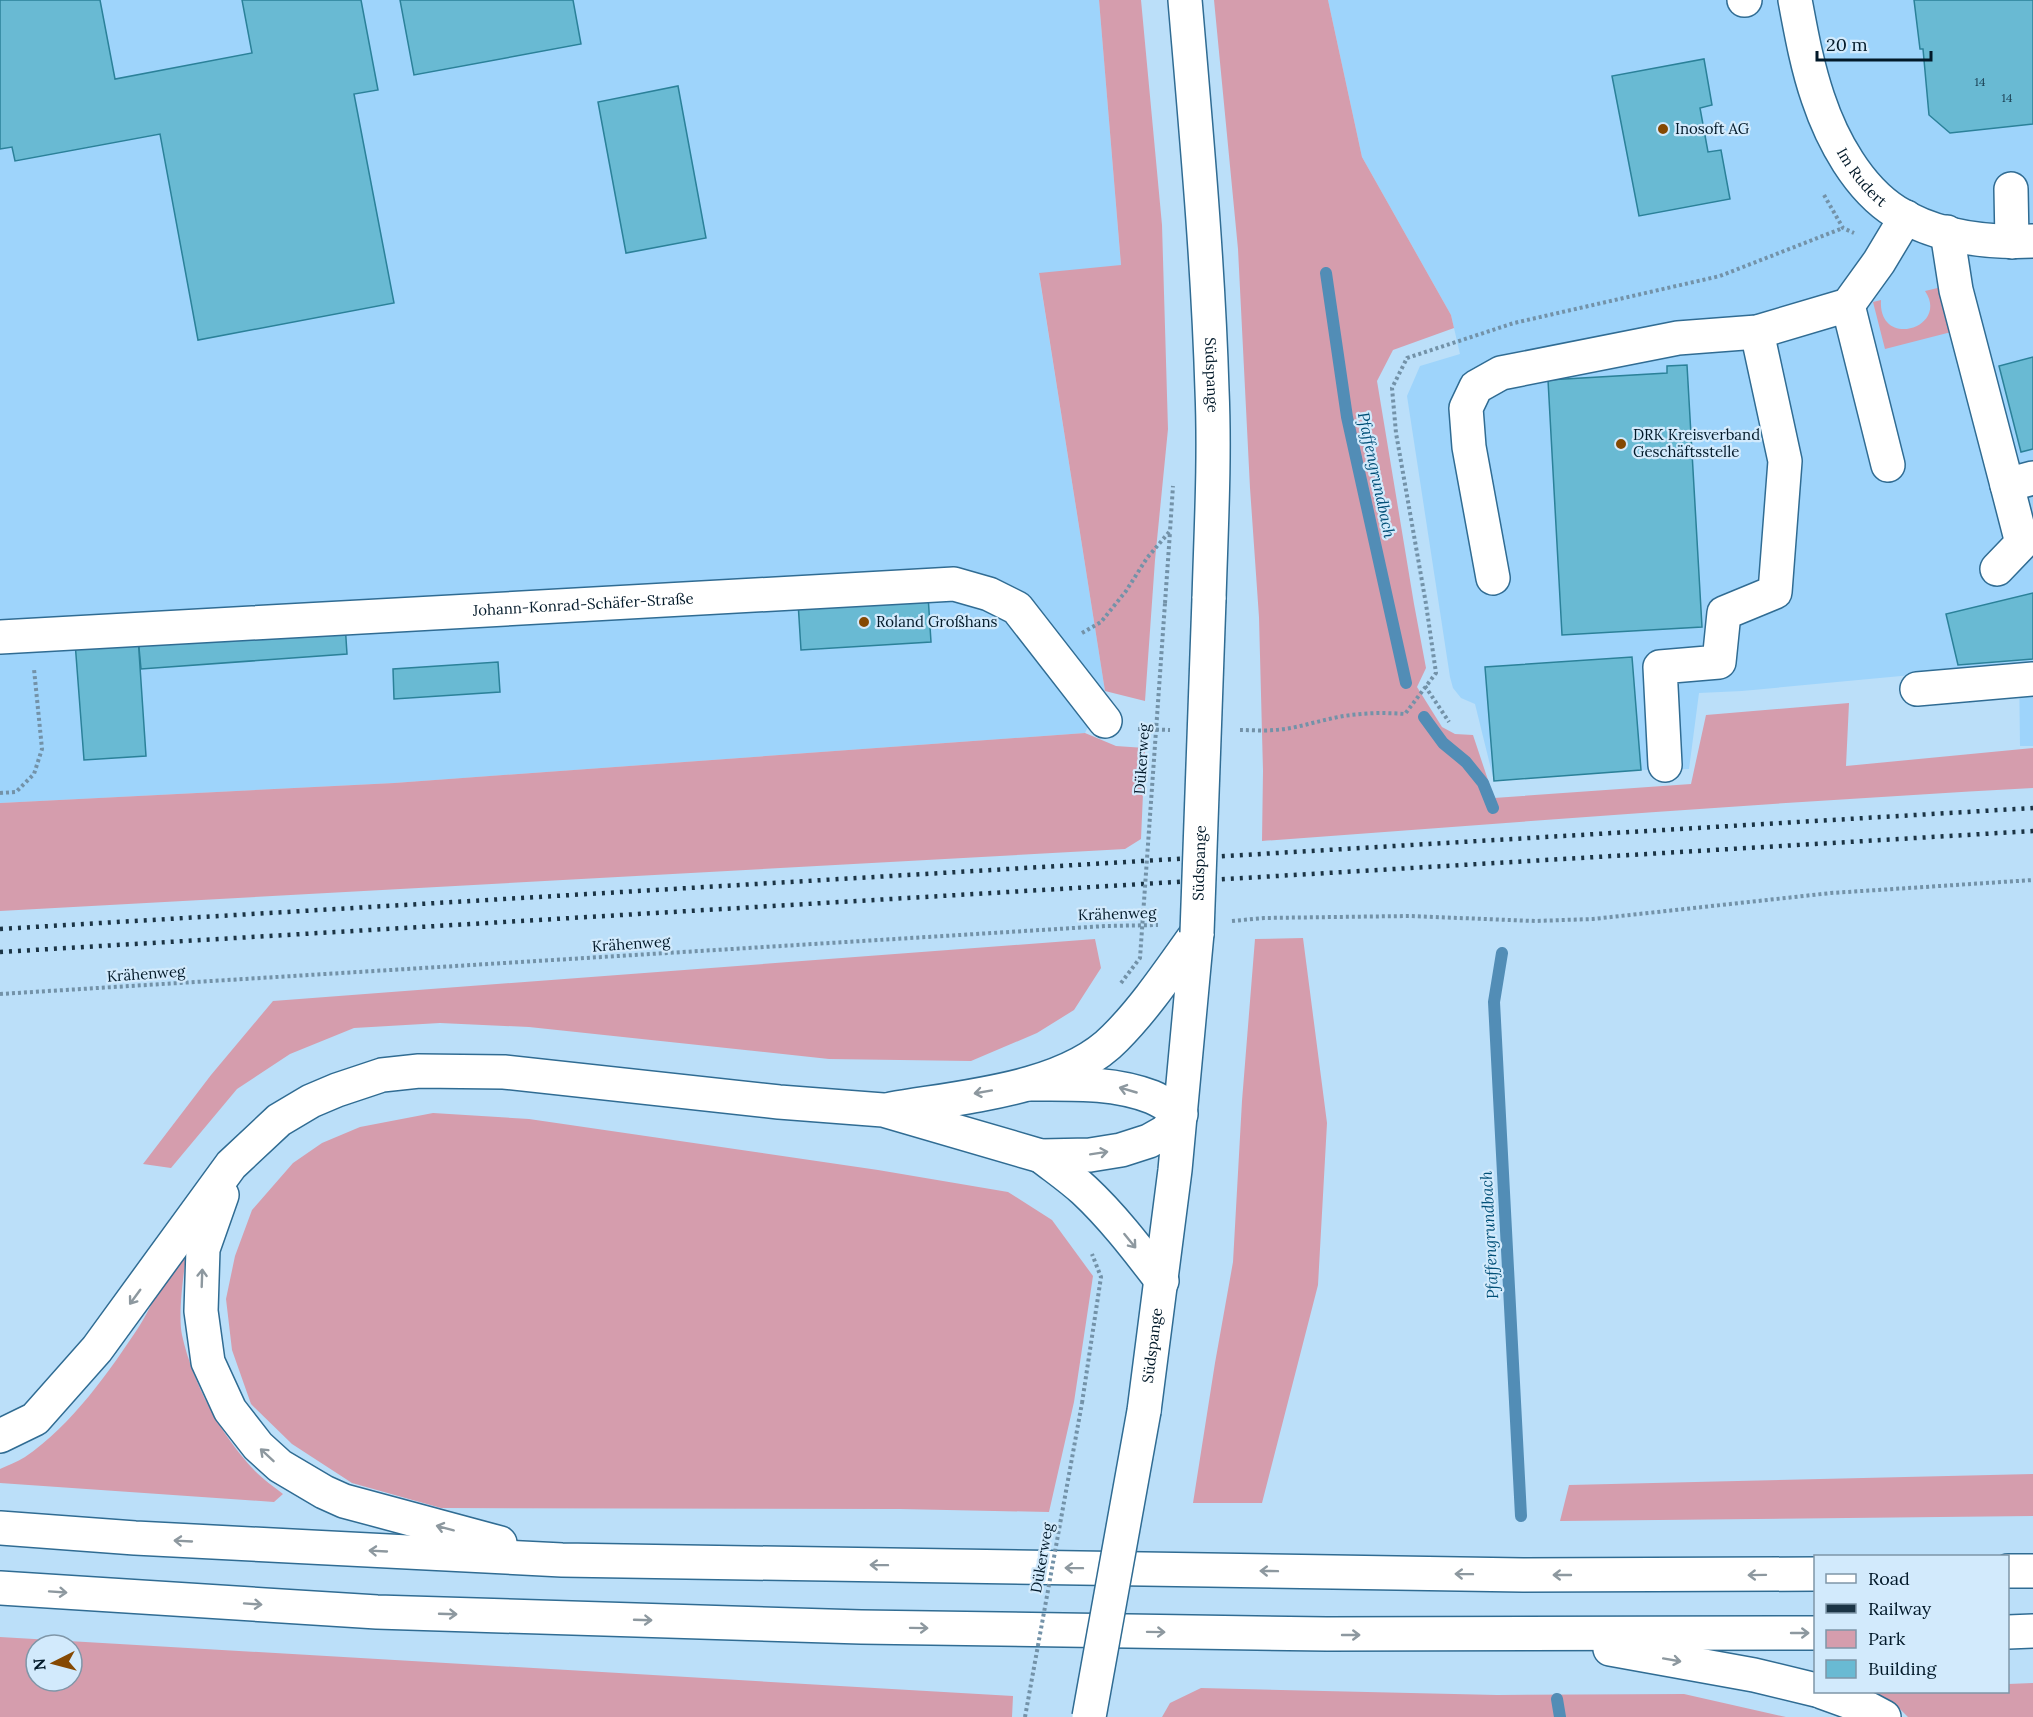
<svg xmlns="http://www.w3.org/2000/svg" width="2033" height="1717" viewBox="0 0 2033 1717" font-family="Lora,serif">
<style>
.built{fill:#9ed4fb}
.green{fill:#d59dad;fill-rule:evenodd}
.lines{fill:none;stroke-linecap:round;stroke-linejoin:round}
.stream{stroke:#528db6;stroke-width:12}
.building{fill:#69bad3;stroke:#2b8199;stroke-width:1.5}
.minor-casing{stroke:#306c93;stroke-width:36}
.major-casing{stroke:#306c93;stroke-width:36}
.highway-casing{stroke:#306c93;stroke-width:36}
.path{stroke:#7392a8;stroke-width:4;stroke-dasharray:3 3;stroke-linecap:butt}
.minor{stroke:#fff;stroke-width:33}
.major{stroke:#fff;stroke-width:33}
.highway{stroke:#fff;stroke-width:33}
.rail{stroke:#1b3445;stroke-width:4.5;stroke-dasharray:3 6;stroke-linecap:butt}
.major-bridge-casing{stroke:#306c93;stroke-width:36;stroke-linecap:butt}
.path-bridge{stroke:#7392a8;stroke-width:4;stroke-dasharray:3 3;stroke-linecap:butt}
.major-bridge{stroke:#fff;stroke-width:33}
.oneway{stroke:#8d989f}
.poi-dot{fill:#854903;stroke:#d2eafc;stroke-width:2}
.labels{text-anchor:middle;stroke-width:4.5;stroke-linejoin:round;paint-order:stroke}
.number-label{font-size:12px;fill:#1c4154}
.poi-label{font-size:15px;fill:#021929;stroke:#d2eafc;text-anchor:start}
.street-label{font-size:15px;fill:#021929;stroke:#d2eafc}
.water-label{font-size:16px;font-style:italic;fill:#004f77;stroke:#d2eafc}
</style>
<rect width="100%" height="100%" fill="#bbdff9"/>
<!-- built -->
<g class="built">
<path d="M 0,0 L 1099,0 L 1121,266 L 1039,274 L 1105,691 L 1085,733 L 394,783 L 0,803 Z"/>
<path d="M 1328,0 L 2033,0 L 2033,746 L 2020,746 L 2019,665 L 1742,691 L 1699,693 L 1689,769 L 1641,770 L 1494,781 L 1475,704 L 1461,698 L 1453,688 L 1450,677 L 1407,396 L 1420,366 L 1460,354 L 1451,315 L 1362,157 Z"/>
</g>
<!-- green -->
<g class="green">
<path d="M 1099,0 L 1141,0 L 1162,225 L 1168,429 L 1155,560 L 1145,701 L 1105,691 L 1039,273 L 1121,265 Z"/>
<path d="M 1214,0 L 1328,0 L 1362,157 L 1451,315 L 1454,328 L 1393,350 L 1377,381 L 1414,604 L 1426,668 L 1417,687 L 1442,727 L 1455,734 L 1473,735 L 1494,798 L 1691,784 L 1706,715 L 1849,703 L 1846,766 L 2033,748 L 2033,788 C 1776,802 1519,822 1262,841 L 1263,771 L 1259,617 L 1250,488 L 1238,249 Z"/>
<path d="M 1946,286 L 1959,330 L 1885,349 L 1873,302 L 1881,300 C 1878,350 1950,328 1925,291 Z"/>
<path d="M 1085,733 L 1116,746 L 1145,748 L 1141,839 L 1125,849 L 0,911 L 0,803 L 394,783 Z"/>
<path d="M 1303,938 L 1327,1123 L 1318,1285 L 1262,1503 L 1193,1503 L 1215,1363 L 1233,1262 L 1242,1101 L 1255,939 Z"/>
<path d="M 1095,939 L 1101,968 L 1074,1010 L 1037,1033 L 971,1061 L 829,1059 L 529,1027 L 440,1023 L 354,1028 L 290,1054 L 237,1089 L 171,1168 L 143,1164 L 211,1075 L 273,1001 Z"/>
<path d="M 433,1113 L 529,1119 L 878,1170 L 1008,1192 L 1052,1220 L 1093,1276 L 1074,1402 L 1049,1512 L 900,1509 L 441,1508 L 352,1483 L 292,1444 L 251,1404 L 232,1350 L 226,1299 L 235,1256 L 252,1210 L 293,1163 L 322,1143 L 360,1127 Z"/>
<path d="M 186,1257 C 183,1277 178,1316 182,1335 C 193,1384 220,1434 255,1471 C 263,1479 274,1487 283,1494 L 274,1502 L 0,1483 L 0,1469 C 8,1465 17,1462 25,1457 C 71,1426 110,1371 140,1325 C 154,1303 164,1271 186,1257 Z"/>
<path d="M 2033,1474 L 2033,1516 L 1560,1521 L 1569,1485 Z"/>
<path d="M 0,1637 L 1013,1696 L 1012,1717 L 0,1717 ZM 36,1645 L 72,1645 L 72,1681 L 36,1681 Z"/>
<path d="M 2033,1683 L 2033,1717 L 1908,1717 L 1897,1706 L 1866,1692 L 2008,1692 L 2008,1684 Z"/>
<path d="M 1201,1688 L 1497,1695 L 1684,1694 L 1786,1717 L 1162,1717 L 1170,1703 Z"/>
</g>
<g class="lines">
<!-- stream -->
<g class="stream">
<path d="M 1326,273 L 1347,417 L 1406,683"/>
<path d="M 1424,717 L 1443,743 L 1466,762 L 1483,783 L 1493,808"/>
<path d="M 1502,953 L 1494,1002 L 1521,1516"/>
<path d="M 1557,1699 L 1560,1717"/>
</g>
</g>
<!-- building -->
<g class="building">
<path d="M 0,0 L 100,0 L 115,79 L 252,53 L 242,0 L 361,0 L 378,90 L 354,94 L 394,303 L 198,340 L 160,134 L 15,161 L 12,147 L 0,149 Z"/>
<path d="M 400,0 L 573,0 L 581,44 L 414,75 Z"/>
<path d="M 1914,0 L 2033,0 L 2033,124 L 1950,133 L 1929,115 L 1923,49 L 1920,49 Z"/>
<path d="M 1704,59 L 1712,105 L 1700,108 L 1708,152 L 1721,150 L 1730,199 L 1639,216 L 1612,76 Z"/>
<path d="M 678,86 L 706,238 L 626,253 L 598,102 Z"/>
<path d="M 2033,357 L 2033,449 L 2021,452 L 1999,366 Z"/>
<path d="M 1687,365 L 1702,627 L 1562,635 L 1548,380 L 1667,373 L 1667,366 Z"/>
<path d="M 2033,593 L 2033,659 L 1958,665 L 1946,614 Z"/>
<path d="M 928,595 L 931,642 L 801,650 L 798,602 Z"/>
<path d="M 345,623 L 347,654 L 141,669 L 138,637 Z"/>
<path d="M 138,637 L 146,756 L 84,760 L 75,642 Z"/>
<path d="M 1632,657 L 1641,770 L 1494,781 L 1485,667 Z"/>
<path d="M 498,662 L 500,692 L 394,699 L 393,669 Z"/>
</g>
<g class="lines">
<!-- minor casing -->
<g class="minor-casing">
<g id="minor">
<path d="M 1744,0 L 1745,0"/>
<path id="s1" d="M 1795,0 C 1801,32 1807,66 1818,98 C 1832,140 1858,188 1896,212 C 1936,237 1988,243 2033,241"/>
<path d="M 2011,189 L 2012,242"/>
<path d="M 1947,232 L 1956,290 L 2007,485 L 2033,478"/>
<path d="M 1848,305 L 1888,465"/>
<path d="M 1997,569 L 2022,543 L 2007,485"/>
<path d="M 1493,578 L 1469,447 L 1466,408 L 1476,387 L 1501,373 L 1678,338 L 1757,332 L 1848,305 L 1879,262 L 1906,217"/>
<path id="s2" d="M 0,637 L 954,584 L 989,594 L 1017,608 L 1105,721"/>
<path d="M 1917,689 L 2033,679"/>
<path d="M 1665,765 L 1660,667 L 1719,662 L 1724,613 L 1775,592 L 1785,461 L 1757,332"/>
</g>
</g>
<!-- major casing -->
<g class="major-casing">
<g id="major">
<path id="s3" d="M 1185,0 C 1196,130 1208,260 1212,390 C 1215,460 1211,530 1209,599"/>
<path id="s4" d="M 1144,1411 L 1175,1170 L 1197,933"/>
</g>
</g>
<!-- highway casing -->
<g class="highway-casing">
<g id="highway">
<path d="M 891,1109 C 959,1097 1065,1090 1115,1038 C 1146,1007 1171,969 1197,933"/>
<path d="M 1041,1156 C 1055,1167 1071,1178 1084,1190 C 1113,1217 1138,1250 1162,1281"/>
<path d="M 222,1195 L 203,1249 L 201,1311 L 208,1362 L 230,1410 L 258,1446 L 280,1466 L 324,1492 L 344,1501 L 500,1543"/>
<path d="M 0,1436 L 35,1419 L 97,1349 L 231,1165 L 279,1120 L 311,1101 L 337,1090 L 382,1075 L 419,1071 L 504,1072 L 779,1102 L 883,1110 L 1041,1156 L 1090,1155 L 1121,1150 L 1149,1141 L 1165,1132 L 1181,1114 C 1172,1108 1162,1101 1152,1097 C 1113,1082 1072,1084 1030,1084"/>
<path d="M 0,1528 L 135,1538 L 562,1560 L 1523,1575 L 1816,1574"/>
<path d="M 2008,1571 L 2033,1571"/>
<path d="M 0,1588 L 377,1612 L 861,1627 L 1327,1634 L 1816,1633"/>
<path d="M 2008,1632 L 2033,1631"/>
<path d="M 1610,1649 L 1754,1675 L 1816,1690"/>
<path d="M 1822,1692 L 1869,1709 L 1884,1717"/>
</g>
</g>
<!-- path -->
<g class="path">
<path d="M 1824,195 L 1843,228 L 1854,233"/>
<path d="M 1165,603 L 1170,532"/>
<path d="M 1082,633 L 1101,622 L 1126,591 L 1147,558 L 1170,531 L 1173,486"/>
<path d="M 1425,686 L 1449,722"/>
<path d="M 1138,729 L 1170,730"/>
<path d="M 1240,730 C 1251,730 1263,731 1274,730 C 1293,729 1311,723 1329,719 C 1354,713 1380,712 1405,714 L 1436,673 L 1426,604 L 1396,433 L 1392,388 L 1407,358 L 1514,323 L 1720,276 L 1843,228"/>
<path d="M 0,793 L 16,792 L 34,774 L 42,749 L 34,669"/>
<path d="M 1232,921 L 1264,918 L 1409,916 L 1535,921 L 1593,919 L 1831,893 L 2033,880"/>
<path d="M 0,994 L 1106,926 L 1158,925"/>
<path d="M 1082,1403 L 1101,1277 L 1092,1254"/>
</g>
<!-- minor -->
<use href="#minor" class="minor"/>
<!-- major -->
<use href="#major" class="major"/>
<!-- highway -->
<use href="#highway" class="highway"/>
<!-- rail -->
<g class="rail">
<path d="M 0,929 L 2033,808"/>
<path d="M 0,952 L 2033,831"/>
</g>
<!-- major-bridge casing -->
<g class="major-bridge-casing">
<g id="major-bridge">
<path id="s5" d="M 1197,933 L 1209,599"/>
<path d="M 1089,1717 L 1144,1411"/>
</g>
</g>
<!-- path-bridge -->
<g class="path-bridge">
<path d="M 1121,983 L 1140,958 L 1165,603"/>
<path d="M 1025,1717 L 1082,1403"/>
</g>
<!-- major-bridge -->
<use href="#major-bridge" class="major-bridge"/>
</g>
<!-- one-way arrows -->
<defs><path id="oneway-shaft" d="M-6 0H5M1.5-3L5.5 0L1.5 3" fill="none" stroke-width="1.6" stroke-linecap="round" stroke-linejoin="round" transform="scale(1.5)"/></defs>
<g class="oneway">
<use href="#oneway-shaft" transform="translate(1128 1090) rotate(-164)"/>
<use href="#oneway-shaft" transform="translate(983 1092) rotate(170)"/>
<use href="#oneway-shaft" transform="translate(1099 1153) rotate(-9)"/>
<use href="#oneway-shaft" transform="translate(1130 1241) rotate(51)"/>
<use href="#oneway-shaft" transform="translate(202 1278) rotate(-88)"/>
<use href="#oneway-shaft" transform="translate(135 1297) rotate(126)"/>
<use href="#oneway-shaft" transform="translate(267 1455) rotate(-137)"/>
<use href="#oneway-shaft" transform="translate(445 1528) rotate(-165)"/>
<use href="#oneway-shaft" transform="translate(183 1541) rotate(-177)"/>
<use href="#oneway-shaft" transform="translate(378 1551) rotate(-177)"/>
<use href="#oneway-shaft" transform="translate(879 1565) rotate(-179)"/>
<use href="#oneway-shaft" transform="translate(1074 1568) rotate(-179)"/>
<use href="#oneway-shaft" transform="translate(1269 1571) rotate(-179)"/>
<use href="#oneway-shaft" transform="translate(1464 1574) rotate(-179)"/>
<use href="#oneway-shaft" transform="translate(1562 1575) rotate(-180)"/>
<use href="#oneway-shaft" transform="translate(1757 1575) rotate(179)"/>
<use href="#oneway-shaft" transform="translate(58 1592) rotate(4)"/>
<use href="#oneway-shaft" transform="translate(253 1604) rotate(4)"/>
<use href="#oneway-shaft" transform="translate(448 1614) rotate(2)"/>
<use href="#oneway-shaft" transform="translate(643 1620) rotate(2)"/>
<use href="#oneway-shaft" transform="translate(919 1628) rotate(1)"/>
<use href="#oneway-shaft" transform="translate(1156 1632) rotate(1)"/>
<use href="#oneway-shaft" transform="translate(1800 1633)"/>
<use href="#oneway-shaft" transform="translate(1351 1635)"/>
<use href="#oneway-shaft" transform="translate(1672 1660) rotate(10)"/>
</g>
<!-- markers -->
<g class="poi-dot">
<circle cx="1663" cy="129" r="6"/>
<circle cx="1621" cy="444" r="6"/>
<circle cx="864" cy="622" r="6"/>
</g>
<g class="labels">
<!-- number labels -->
<g class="number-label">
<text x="1980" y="86">14</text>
<text x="2007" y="102">14</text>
</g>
<!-- poi labels -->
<g class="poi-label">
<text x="1675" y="134">Inosoft AG</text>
<text x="1633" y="440">DRK Kreisverband<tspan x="1633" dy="17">Geschäftsstelle</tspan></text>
<text x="876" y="627">Roland Großhans</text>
</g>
<!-- street labels -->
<g class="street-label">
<text dy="5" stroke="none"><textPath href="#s1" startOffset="192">Im Rudert</textPath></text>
<text dy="5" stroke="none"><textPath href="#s3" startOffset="376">Südspange</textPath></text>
<text dy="5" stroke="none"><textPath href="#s2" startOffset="584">Johann-Konrad-Schäfer-Straße</textPath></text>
<text transform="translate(1142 759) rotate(-86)" y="5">Dükerweg</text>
<text dy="5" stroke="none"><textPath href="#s5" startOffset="70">Südspange</textPath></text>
<text transform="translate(1117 914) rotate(-2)" y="5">Krähenweg</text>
<text transform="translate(631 944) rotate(-4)" y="5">Krähenweg</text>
<text transform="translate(146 974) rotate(-4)" y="5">Krähenweg</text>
<text dy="5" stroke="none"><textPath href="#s4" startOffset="66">Südspange</textPath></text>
<text transform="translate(1042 1558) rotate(-80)" y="5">Dükerweg</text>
</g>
<!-- water labels -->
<g class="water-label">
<text transform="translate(1377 475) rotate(78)" y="6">Pfaffengrundbach</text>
<text transform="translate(1489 1235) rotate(-93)" y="6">Pfaffengrundbach</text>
</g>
</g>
<!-- legend -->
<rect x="1814" y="1555" width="195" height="138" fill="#d2eafc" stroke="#7f96a8" stroke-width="1.5"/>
<rect x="1826" y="1574" width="30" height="9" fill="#ffffff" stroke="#7f96a8" stroke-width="1.5"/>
<text x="1868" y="1585" font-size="18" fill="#021929">Road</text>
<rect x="1826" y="1604" width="30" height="9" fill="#1b3445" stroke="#7f96a8" stroke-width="1.5"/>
<text x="1868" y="1615" font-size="18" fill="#021929">Railway</text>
<rect x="1826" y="1630" width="30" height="18" fill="#d59dad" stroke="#7f96a8" stroke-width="1.5"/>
<text x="1868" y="1645" font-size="18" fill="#021929">Park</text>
<rect x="1826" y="1660" width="30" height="18" fill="#69bad3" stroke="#7f96a8" stroke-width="1.5"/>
<text x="1868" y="1675" font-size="18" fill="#021929">Building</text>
<!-- north arrow -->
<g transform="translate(54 1663) rotate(264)"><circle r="28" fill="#d2eafc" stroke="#7f96a8" stroke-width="1.5"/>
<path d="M0-4.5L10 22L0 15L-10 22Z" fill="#854903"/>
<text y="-9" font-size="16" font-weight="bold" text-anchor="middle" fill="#021929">N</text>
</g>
<!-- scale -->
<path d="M1817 51v9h114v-9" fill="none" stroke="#021929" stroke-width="3"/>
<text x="1826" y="51" font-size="18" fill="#021929" stroke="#d2eafc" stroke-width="4.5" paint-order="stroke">20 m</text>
</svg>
